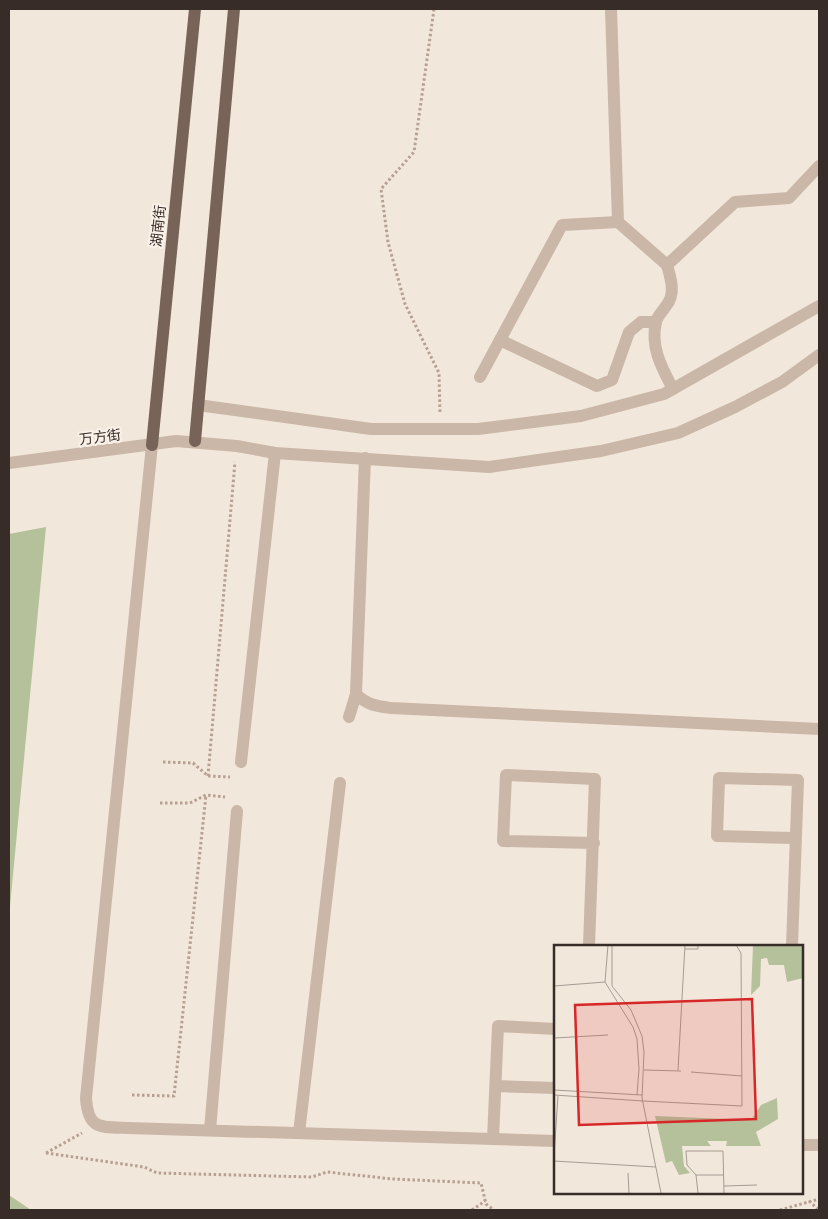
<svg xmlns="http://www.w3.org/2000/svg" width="828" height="1219" viewBox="0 0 828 1219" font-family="'Open Sans','Noto Sans SC',sans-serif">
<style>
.green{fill:#b5c19b}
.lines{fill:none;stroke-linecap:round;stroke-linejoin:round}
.path{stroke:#b6a092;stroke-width:3;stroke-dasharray:2.5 2.5;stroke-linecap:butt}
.minor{stroke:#cab7a7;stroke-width:12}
.major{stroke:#786359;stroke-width:12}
.labels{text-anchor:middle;stroke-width:4.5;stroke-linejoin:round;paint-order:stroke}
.street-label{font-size:14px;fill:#372c28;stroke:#f9f1e8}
.inset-road{fill:none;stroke:#a79c93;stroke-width:1}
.view{fill:#d62828;fill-opacity:0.15;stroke:#d62828;stroke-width:2.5}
.inset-edge{fill:none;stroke:#372c28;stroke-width:2.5}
</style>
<rect width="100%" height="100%" fill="#f2e7db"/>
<!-- green -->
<g class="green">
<path d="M 46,527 L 9,917 L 9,534 Z"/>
<path d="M 9,1195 L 31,1210 L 9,1210 Z"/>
</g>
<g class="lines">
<!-- path -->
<g class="path">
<path d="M 434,9 L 414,152 L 381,189 L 388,242 L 405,304 L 439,373 L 440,413"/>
<path d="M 163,762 L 193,763 L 208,776 L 230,777"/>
<path d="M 208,776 L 235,462"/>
<path d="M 160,803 L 190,803 L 206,795 L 225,797"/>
<path d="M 132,1095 L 174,1096 L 206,795"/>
<path d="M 46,1153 L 144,1167 L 157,1173 L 312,1177 L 327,1172 L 393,1179 L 481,1183 L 486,1204 L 494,1210"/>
<path d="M 46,1153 L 82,1133"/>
<path d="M 809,1201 L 819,1210"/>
<path d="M 472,1210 L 485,1201"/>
<path d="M 780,1210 L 819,1199"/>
</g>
<!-- minor -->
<g class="minor">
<path d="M 611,9 L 618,222"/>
<path d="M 667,265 C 671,279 676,294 666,306 C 663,311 657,316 656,322 C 650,347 662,368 673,389"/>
<path d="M 500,340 L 597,386 L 612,380 L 629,332 L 641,322 L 656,322"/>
<path d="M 480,377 L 562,225 L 618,222 L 667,265 L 735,202 L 789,198 L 819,166"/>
<path d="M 198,405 L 371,429 L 478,429 L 581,416 L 664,394 L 819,306"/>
<path d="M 152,445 L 86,1098 C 88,1130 100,1127 128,1128 L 556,1141"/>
<path d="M 9,463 L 176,441 L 237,446 L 275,453 L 489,467 L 601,451 L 678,433 L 735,407 L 782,382 L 819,355"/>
<path d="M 356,694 C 367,705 376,706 391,708 L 819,729"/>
<path d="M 349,717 L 356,694 L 365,458"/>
<path d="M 241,762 L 275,453"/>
<path d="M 589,946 L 595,779 L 506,775 L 503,841 L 594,843"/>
<path d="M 792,946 L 798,780 L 719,778 L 717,836 L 795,838"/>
<path d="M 496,1086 L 556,1088"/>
<path d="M 210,1130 L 237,811"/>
<path d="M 299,1133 L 340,783"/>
<path d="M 493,1139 L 498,1026 L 556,1029"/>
<path d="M 802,1145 L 819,1145"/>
</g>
<!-- major -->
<g class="major">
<path d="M 195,441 L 234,9"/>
<path d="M 152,445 L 195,9"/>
</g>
</g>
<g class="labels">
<!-- street labels -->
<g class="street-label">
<text transform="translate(158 226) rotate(-84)" y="5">湖南街</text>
<text transform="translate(100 437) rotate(-7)" y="5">万方街</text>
</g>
</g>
<!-- overview -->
<g transform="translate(554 945)">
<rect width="249" height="249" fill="#f2e7db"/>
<path d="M 199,0 L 249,0 L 249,33 L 233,37 L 230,20 L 215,20 L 213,13 L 207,14 L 206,41 L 197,50 ZM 223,153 L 224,174 L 202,187 L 207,201 L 172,201 L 173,196 L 153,196 L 157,201 L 128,201 L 130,221 L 136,228 L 125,230 L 118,216 L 112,218 L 101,171 L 197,175 L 207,160 Z" fill="#b5c19b"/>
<path class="inset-road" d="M 54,0 L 51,37 L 79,82 L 83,94 L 85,124 L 83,150M 58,0 L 58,41 L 77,65 L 88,91 L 90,107 L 88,153 L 107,248M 131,4 L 144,4 L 144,0M 0,41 L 51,37M 0,93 L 54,90M 90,125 L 127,126M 124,125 L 131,0M 137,127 L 188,131M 0,145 L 88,150M 0,150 L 89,156M 89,156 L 188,161 L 187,8 L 182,0M 0,210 L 4,151M 0,216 L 102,222M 74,228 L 75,248M 142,230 L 170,230M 170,241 L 203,240M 144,248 L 142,230 L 133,220 L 132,206 L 169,206 L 170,248"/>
<path class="view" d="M 198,54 L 202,174 L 25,180 L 21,60 Z"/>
<rect width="249" height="249" class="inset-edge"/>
</g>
<!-- border -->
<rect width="828" height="1219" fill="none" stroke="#372c28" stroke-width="20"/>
</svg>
